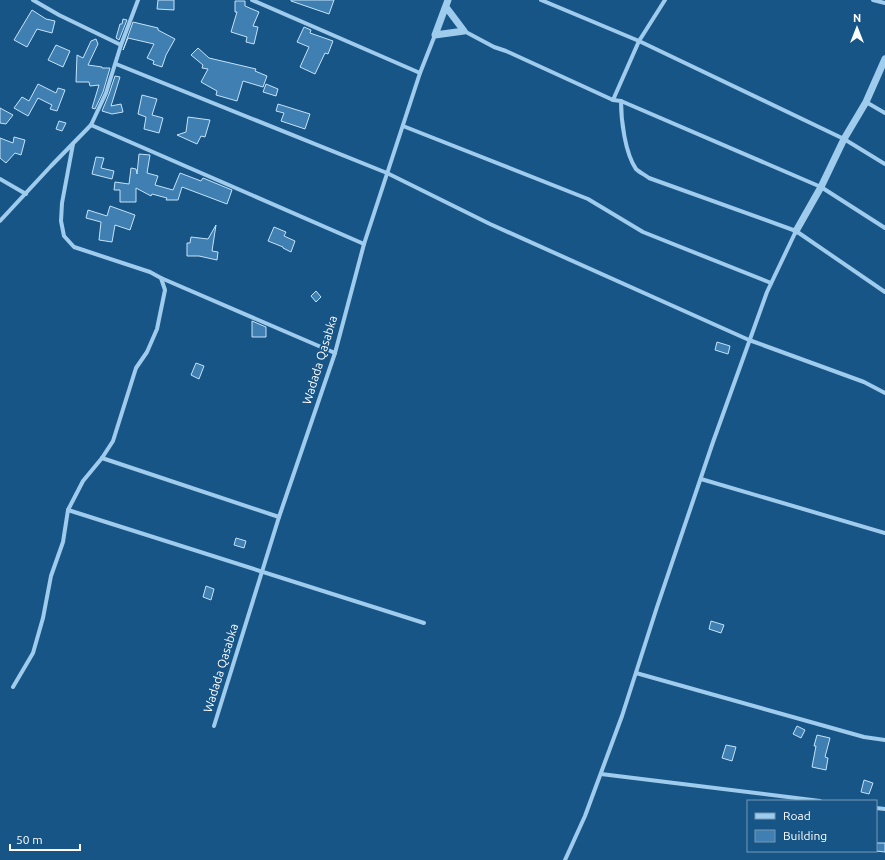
<svg xmlns="http://www.w3.org/2000/svg" width="885" height="860" viewBox="0 0 885 860" font-family="Ubuntu,sans-serif">
<style>
.building{fill:#407fb1;stroke:#c4e3fa}
.lines{fill:none;stroke-linecap:round;stroke-linejoin:round}
.minor{stroke:#9fcbed;stroke-width:4}
.tertiary{stroke:#9fcbed;stroke-width:7}
.labels{text-anchor:middle;stroke-width:3.5;stroke-linejoin:round;paint-order:stroke}
.street-label{font-size:12px;fill:#fff;stroke:#185587}
</style>
<rect width="100%" height="100%" fill="#185587"/>
<!-- building -->
<g class="building">
<path d="M 158,0 L 174,0 L 174,10 L 157,9 Z"/>
<path d="M 291,0 L 334,0 L 329,14 L 291,1 Z"/>
<path d="M 235,1 L 245,1 L 245,6 L 259,12 L 253,26 L 258,27 L 254,44 L 246,42 L 247,37 L 231,32 L 237,12 L 235,12 Z"/>
<path d="M 32,10 L 46,19 L 55,21 L 52,33 L 37,29 L 27,47 L 14,40 Z"/>
<path d="M 123,19 L 127,20 L 119,40 L 116,38 L 120,24 L 122,24 Z"/>
<path d="M 133,22 L 158,28 L 158,30 L 175,39 L 166,55 L 162,67 L 153,64 L 154,61 L 147,58 L 154,44 L 128,38 L 123,50 Z"/>
<path d="M 304,27 L 311,30 L 310,33 L 333,41 L 328,54 L 325,53 L 315,74 L 300,67 L 309,47 L 297,42 Z"/>
<path d="M 96,39 L 98,44 L 88,65 L 102,67 L 102,68 L 110,68 L 103,92 L 95,109 L 92,108 L 99,85 L 90,86 L 89,82 L 76,82 L 77,55 L 83,58 L 91,41 Z"/>
<path d="M 56,45 L 70,51 L 63,67 L 48,60 Z"/>
<path d="M 198,48 L 209,58 L 256,69 L 255,71 L 267,76 L 263,87 L 243,81 L 237,101 L 216,95 L 217,91 L 201,82 L 208,69 L 202,68 L 203,65 L 191,55 Z"/>
<path d="M 115,76 L 120,77 L 111,106 L 121,104 L 123,112 L 112,114 L 102,111 L 109,94 Z"/>
<path d="M 38,84 L 56,93 L 58,88 L 65,90 L 57,111 L 50,109 L 52,105 L 38,98 L 28,116 L 14,108 L 22,97 L 29,101 Z"/>
<path d="M 266,84 L 278,89 L 276,96 L 263,92 Z"/>
<path d="M 142,95 L 157,99 L 152,115 L 163,118 L 159,133 L 144,129 L 146,117 L 138,114 Z"/>
<path d="M 278,104 L 310,114 L 305,129 L 281,121 L 284,113 L 276,111 Z"/>
<path d="M 0,108 L 13,115 L 6,124 L 0,123 Z"/>
<path d="M 188,117 L 210,120 L 205,137 L 201,136 L 197,144 L 177,135 L 186,132 Z"/>
<path d="M 59,121 L 66,123 L 62,131 L 56,129 Z"/>
<path d="M 14,137 L 25,140 L 21,155 L 15,153 L 6,163 L 0,158 L 0,138 L 13,143 Z"/>
<path d="M 139,154 L 150,155 L 147,173 L 158,176 L 155,185 L 173,190 L 180,173 L 201,181 L 203,178 L 232,190 L 227,204 L 182,187 L 178,200 L 166,200 L 167,198 L 152,194 L 151,196 L 136,188 L 136,202 L 120,202 L 120,190 L 114,190 L 115,182 L 129,184 L 131,168 L 136,169 L 137,174 Z"/>
<path d="M 96,157 L 104,158 L 101,168 L 114,171 L 112,179 L 92,174 Z"/>
<path d="M 110,206 L 135,215 L 130,230 L 115,225 L 112,242 L 99,240 L 101,222 L 86,218 L 88,210 L 107,216 Z"/>
<path d="M 216,225 L 212,251 L 218,252 L 217,260 L 199,256 L 187,256 L 187,243 L 190,243 L 191,237 L 208,239 Z"/>
<path d="M 274,227 L 286,232 L 284,236 L 295,241 L 291,252 L 283,248 L 283,247 L 268,241 Z"/>
<path d="M 316,291 L 321,297 L 316,302 L 311,296 Z"/>
<path d="M 252,321 L 266,327 L 266,337 L 252,337 Z"/>
<path d="M 717,342 L 730,346 L 728,354 L 715,350 Z"/>
<path d="M 196,363 L 204,366 L 199,379 L 191,375 Z"/>
<path d="M 236,538 L 246,541 L 244,548 L 234,545 Z"/>
<path d="M 206,586 L 214,589 L 211,600 L 203,597 Z"/>
<path d="M 711,621 L 724,625 L 721,633 L 709,629 Z"/>
<path d="M 797,726 L 805,730 L 801,738 L 793,734 Z"/>
<path d="M 817,735 L 830,738 L 825,757 L 828,758 L 826,770 L 812,767 L 816,746 L 814,746 Z"/>
<path d="M 726,745 L 736,747 L 732,761 L 722,758 Z"/>
<path d="M 864,780 L 873,783 L 869,794 L 861,792 Z"/>
<path d="M 876,843 L 885,843 L 885,852 L 876,851 Z"/>
</g>
<g class="lines">
<!-- minor -->
<g class="minor">
<path d="M 33,0 L 59,15 L 121,45"/>
<path d="M 252,0 L 420,73"/>
<path d="M 541,0 L 639,41 L 844,139 L 885,164"/>
<path d="M 873,0 L 885,3"/>
<path d="M 464,31 L 494,47 L 506,51 L 613,100 L 621,101 C 621,120 625,153 636,169 C 639,172 645,175 649,178 L 796,231 L 885,292"/>
<path d="M 116,64 L 387,173 L 490,224 L 749,340 L 864,382 L 885,393"/>
<path d="M 613,100 L 639,41 L 665,0"/>
<path d="M 621,101 L 821,187 L 885,228"/>
<path d="M 866,102 L 885,113"/>
<path d="M 91,125 L 364,244"/>
<path d="M 403,126 L 588,199 L 643,232 L 771,283"/>
<path d="M 0,179 L 26,194"/>
<path d="M 0,221 L 51,166 L 91,125 L 106,93 L 121,45 L 138,0"/>
<path d="M 161,278 L 335,353"/>
<path d="M 102,458 L 279,517"/>
<path d="M 701,479 L 885,533"/>
<path d="M 68,510 L 424,623"/>
<path d="M 636,673 L 864,737 L 885,740"/>
<path d="M 13,687 L 33,653 L 43,618 L 51,576 L 63,542 L 68,510 L 83,481 L 102,458 L 113,441 L 136,368 L 147,352 L 157,329 L 165,290 L 161,278 L 150,272 L 74,247 L 64,236 L 61,221 L 62,203 L 73,144"/>
<path d="M 214,726 L 279,517 L 335,353 L 364,244 L 420,73 L 435,35"/>
<path d="M 601,774 L 820,801"/>
<path d="M 876,808 L 885,809"/>
<path d="M 565,860 L 585,816 L 622,716 L 657,607 L 713,442 L 767,292 L 796,231"/>
</g>
<!-- tertiary -->
<g class="tertiary">
<path d="M 446,7 L 464,31 L 435,35 L 448,0"/>
<path d="M 796,231 L 821,187 L 844,139 L 866,102 L 885,59"/>
</g>
</g>
<g class="labels">
<!-- street labels -->
<g class="street-label">
<text transform="translate(320 360) rotate(-73)" y="4">Wadada Qasabka</text>
<text transform="translate(221 668) rotate(-73)" y="4">Wadada Qasabka</text>
</g>
</g>
<!-- legend -->
<rect x="747" y="800" width="130" height="52" fill="#185587" stroke="#7499b7"/>
<rect x="755" y="813" width="20" height="6" fill="#9fcbed" stroke="#7499b7"/>
<text x="783" y="820" font-size="12" fill="#ffffff">Road</text>
<rect x="755" y="830" width="20" height="12" fill="#407fb1" stroke="#7499b7"/>
<text x="783" y="840" font-size="12" fill="#ffffff">Building</text>
<!-- north arrow -->
<g transform="translate(857 28)" stroke="#185587" stroke-width="3" paint-order="stroke">
<path d="M0-3L7 15L0 10L-7 15Z" fill="#ffffff"/>
<text y="-6" font-size="11" font-weight="bold" text-anchor="middle" fill="#ffffff">N</text>
</g>
<!-- scale -->
<path d="M10 844v6h70v-6" fill="none" stroke="#ffffff" stroke-width="2"/>
<text x="16" y="844" font-size="12" fill="#ffffff" stroke="#185587" stroke-width="3" paint-order="stroke">50 m</text>
</svg>
